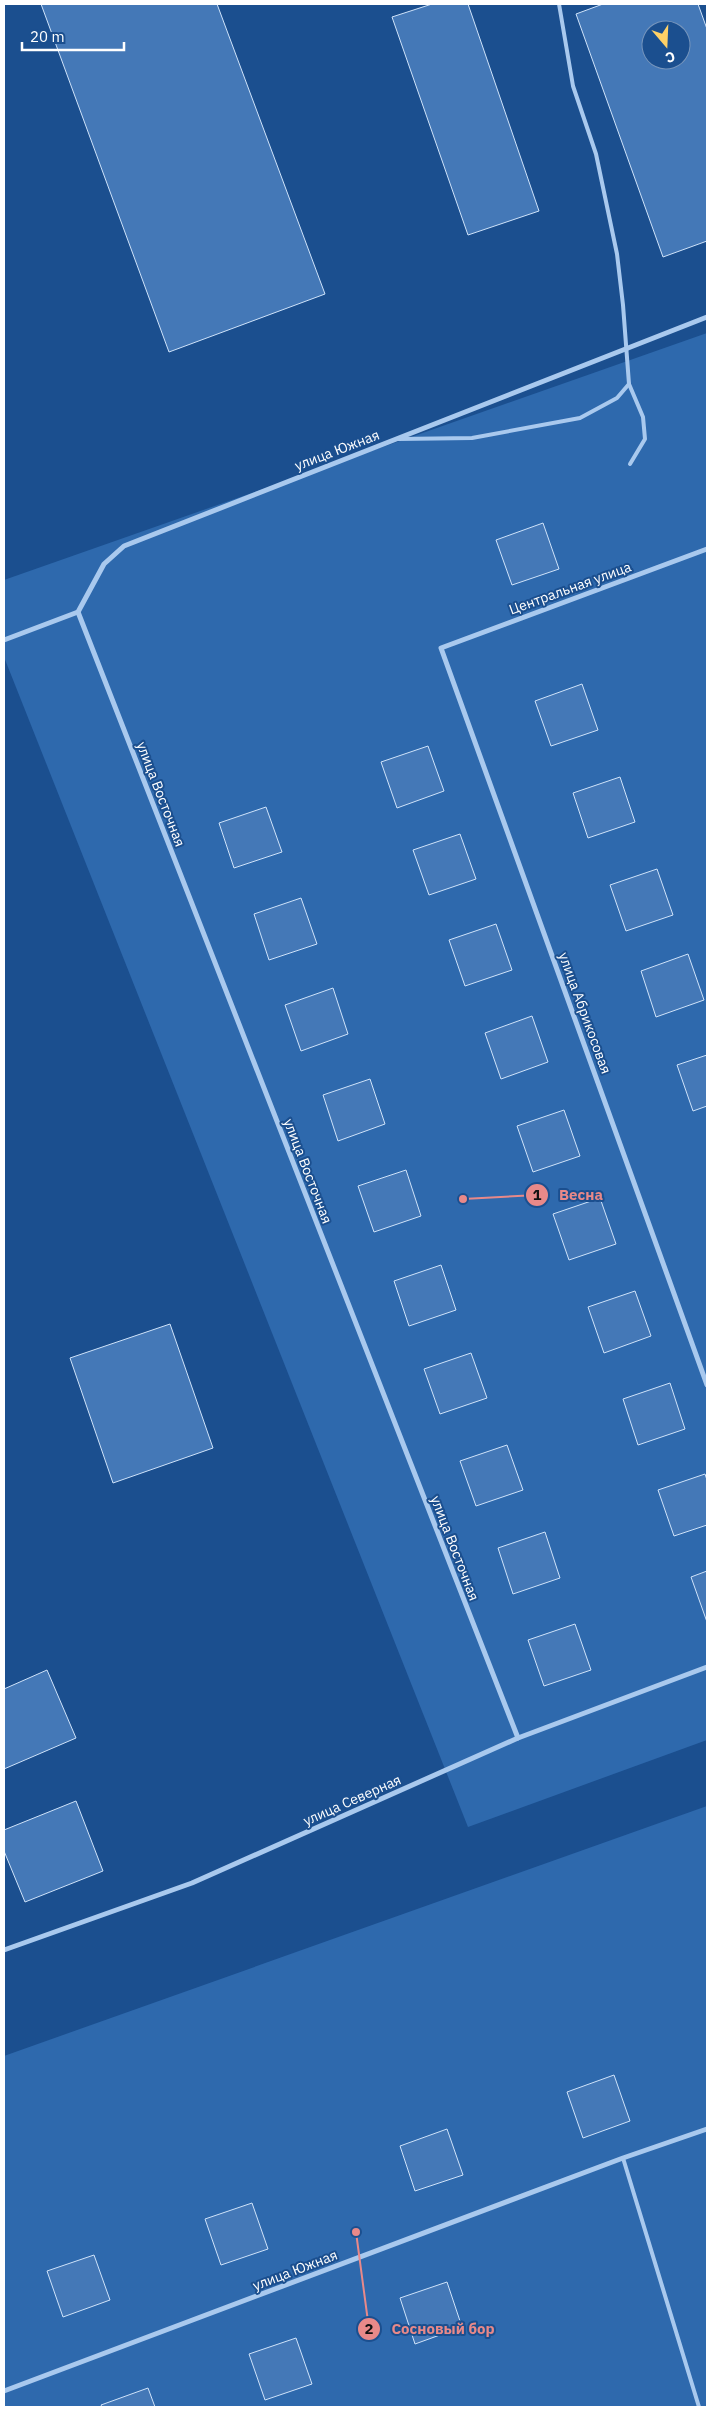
<svg xmlns="http://www.w3.org/2000/svg" width="711" height="2411" viewBox="0 0 711 2411" font-family="'IBM Plex Sans',sans-serif">
<style>
.green{fill:#2e69ad}
.building{fill:#4478b7;stroke:#cfe3fa;fill-rule:evenodd}
.lines{fill:none;stroke-linecap:round;stroke-linejoin:round}
.service{stroke:#a9c9ee;stroke-width:4}
.minor{stroke:#a9c9ee;stroke-width:5}
.labels{text-anchor:middle;stroke-width:4;stroke-linejoin:round;paint-order:stroke}
.street-label{font-size:14px;fill:#fff;stroke:#1b4f8f}
.leader{fill:none;stroke:#e88989;stroke-width:2}
.callout-dot{fill:#e88989;stroke:#1b4f8f;stroke-width:2}
.mark-label{font-size:15px;text-anchor:middle;font-weight:bold;fill:#111}
.callout-label{font-size:15px;text-anchor:middle;font-weight:bold;fill:#e88989;stroke:#1b4f8f;stroke-width:4;stroke-linejoin:round;paint-order:stroke}
</style>
<rect width="100%" height="100%" fill="#1b4f8f"/>
<!-- green -->
<g class="green">
<path d="M 707,333 L 707,1740 L 468,1827 L 4,657 L 4,580 Z"/>
<path d="M 707,1806 L 707,2407 L 4,2407 L 4,2056 Z"/>
</g>
<!-- building -->
<g class="building">
<path d="M 41,4 L 217,4 L 325,294 L 169,352 Z"/>
<path d="M 432,4 L 468,4 L 539,211 L 468,235 L 392,17 Z"/>
<path d="M 603,4 L 698,4 L 707,29 L 707,241 L 663,257 L 576,14 ZM 651,30 L 681,30 L 681,60 L 651,60 Z"/>
<path d="M 543,523 L 559,569 L 512,585 L 496,540 Z"/>
<path d="M 582,684 L 598,730 L 551,746 L 535,701 Z"/>
<path d="M 428,746 L 444,791 L 397,808 L 381,762 Z"/>
<path d="M 620,777 L 635,822 L 588,838 L 573,793 Z"/>
<path d="M 266,807 L 282,852 L 234,868 L 219,823 Z"/>
<path d="M 460,834 L 476,879 L 429,895 L 413,850 Z"/>
<path d="M 657,869 L 673,915 L 626,931 L 610,885 Z"/>
<path d="M 301,898 L 317,944 L 269,960 L 254,914 Z"/>
<path d="M 496,924 L 512,970 L 465,986 L 449,940 Z"/>
<path d="M 688,954 L 704,1000 L 656,1017 L 641,971 Z"/>
<path d="M 333,988 L 348,1034 L 301,1051 L 285,1005 Z"/>
<path d="M 532,1016 L 548,1062 L 501,1079 L 485,1033 Z"/>
<path d="M 707,1055 L 707,1106 L 693,1111 L 677,1065 Z"/>
<path d="M 370,1079 L 385,1124 L 338,1141 L 323,1095 Z"/>
<path d="M 564,1110 L 580,1156 L 533,1172 L 517,1126 Z"/>
<path d="M 406,1170 L 421,1216 L 374,1232 L 358,1186 Z"/>
<path d="M 600,1198 L 616,1244 L 569,1260 L 553,1214 Z"/>
<path d="M 441,1265 L 456,1310 L 409,1326 L 394,1281 Z"/>
<path d="M 635,1291 L 651,1336 L 604,1353 L 588,1307 Z"/>
<path d="M 170,1324 L 213,1448 L 113,1483 L 70,1358 Z"/>
<path d="M 471,1353 L 487,1398 L 440,1414 L 424,1369 Z"/>
<path d="M 670,1383 L 685,1429 L 638,1445 L 623,1399 Z"/>
<path d="M 507,1445 L 523,1490 L 476,1506 L 460,1461 Z"/>
<path d="M 705,1474 L 707,1480 L 707,1525 L 674,1536 L 658,1490 Z"/>
<path d="M 545,1532 L 560,1578 L 513,1594 L 498,1548 Z"/>
<path d="M 707,1571 L 707,1622 L 691,1577 Z"/>
<path d="M 575,1624 L 591,1670 L 544,1686 L 528,1640 Z"/>
<path d="M 47,1670 L 76,1738 L 4,1769 L 4,1689 Z"/>
<path d="M 76,1801 L 103,1871 L 25,1902 L 4,1851 L 4,1830 Z"/>
<path d="M 614,2075 L 630,2121 L 583,2138 L 567,2092 Z"/>
<path d="M 447,2129 L 463,2175 L 415,2191 L 400,2146 Z"/>
<path d="M 252,2203 L 268,2249 L 221,2265 L 205,2219 Z"/>
<path d="M 94,2255 L 110,2300 L 63,2317 L 47,2271 Z"/>
<path d="M 447,2282 L 462,2327 L 415,2344 L 400,2298 Z"/>
<path d="M 296,2338 L 312,2384 L 265,2400 L 249,2354 Z"/>
<path d="M 148,2388 L 155,2407 L 102,2407 L 101,2405 Z"/>
</g>
<g class="lines">
<!-- service -->
<g class="service">
<path d="M 629,384 L 643,417 L 645,439 L 630,464"/>
<path d="M 398,439 L 472,438 L 580,418 L 617,398 L 629,384 L 623,305 L 617,254 L 596,154 L 573,86 L 559,4"/>
<path d="M 623,2158 L 699,2407"/>
</g>
<!-- minor -->
<g class="minor">
<path d="M 707,549 L 441,648 L 707,1385"/>
<path d="M 78,612 L 518,1738"/>
<path d="M 4,640 L 78,612 L 104,564 L 124,546 L 707,317"/>
<path d="M 4,1950 L 192,1883 L 518,1738 L 707,1667"/>
<path d="M 4,2391 L 623,2158 L 707,2129"/>
</g>
</g>
<g class="labels">
<!-- street labels -->
<g class="street-label">
<text transform="translate(337 450) rotate(-21)" y="5">улица Южная</text>
<text transform="translate(570 588) rotate(-20)" y="5">Центральная улица</text>
<text transform="translate(161 794) rotate(69)" y="5">улица Восточная</text>
<text transform="translate(585 1013) rotate(70)" y="5">улица Абрикосовая</text>
<text transform="translate(308 1171) rotate(69)" y="5">улица Восточная</text>
<text transform="translate(455 1548) rotate(69)" y="5">улица Восточная</text>
<text transform="translate(352 1800) rotate(-24)" y="5">улица Северная</text>
<text transform="translate(295 2270) rotate(-21)" y="5">улица Южная</text>
</g>
</g>
<!-- callouts -->
<path class="leader" d="M463 1199L537 1195M356 2232L369 2329"/>
<g class="callout-dot">
<circle cx="463" cy="1199" r="5"/>
<circle cx="356" cy="2232" r="5"/>
<circle cx="537" cy="1195" r="12"/>
<circle cx="369" cy="2329" r="12"/>
</g>
<g class="mark-label">
<text x="537" y="1200">1</text>
<text x="369" y="2334">2</text>
</g>
<g class="callout-label">
<text x="581" y="1200">Весна</text>
<text x="443" y="2334">Сосновый бор</text>
</g>
<!-- border -->
<rect width="711" height="2411" fill="none" stroke="#ffffff" stroke-width="10"/>
<!-- north arrow -->
<g transform="translate(666 45) rotate(161)"><circle r="24" fill="#1b4f8f" stroke="#7695bc"/>
<path d="M0-4L9 19L0 12L-9 19Z" fill="#ffd166"/>
<text y="-8" font-size="14" font-weight="bold" text-anchor="middle" fill="#ffffff">С</text>
</g>
<!-- scale -->
<path d="M22 42v8h102v-8" fill="none" stroke="#ffffff" stroke-width="2.5"/>
<text x="30" y="42" font-size="15" fill="#ffffff" stroke="#1b4f8f" stroke-width="4" paint-order="stroke">20 m</text>
</svg>
